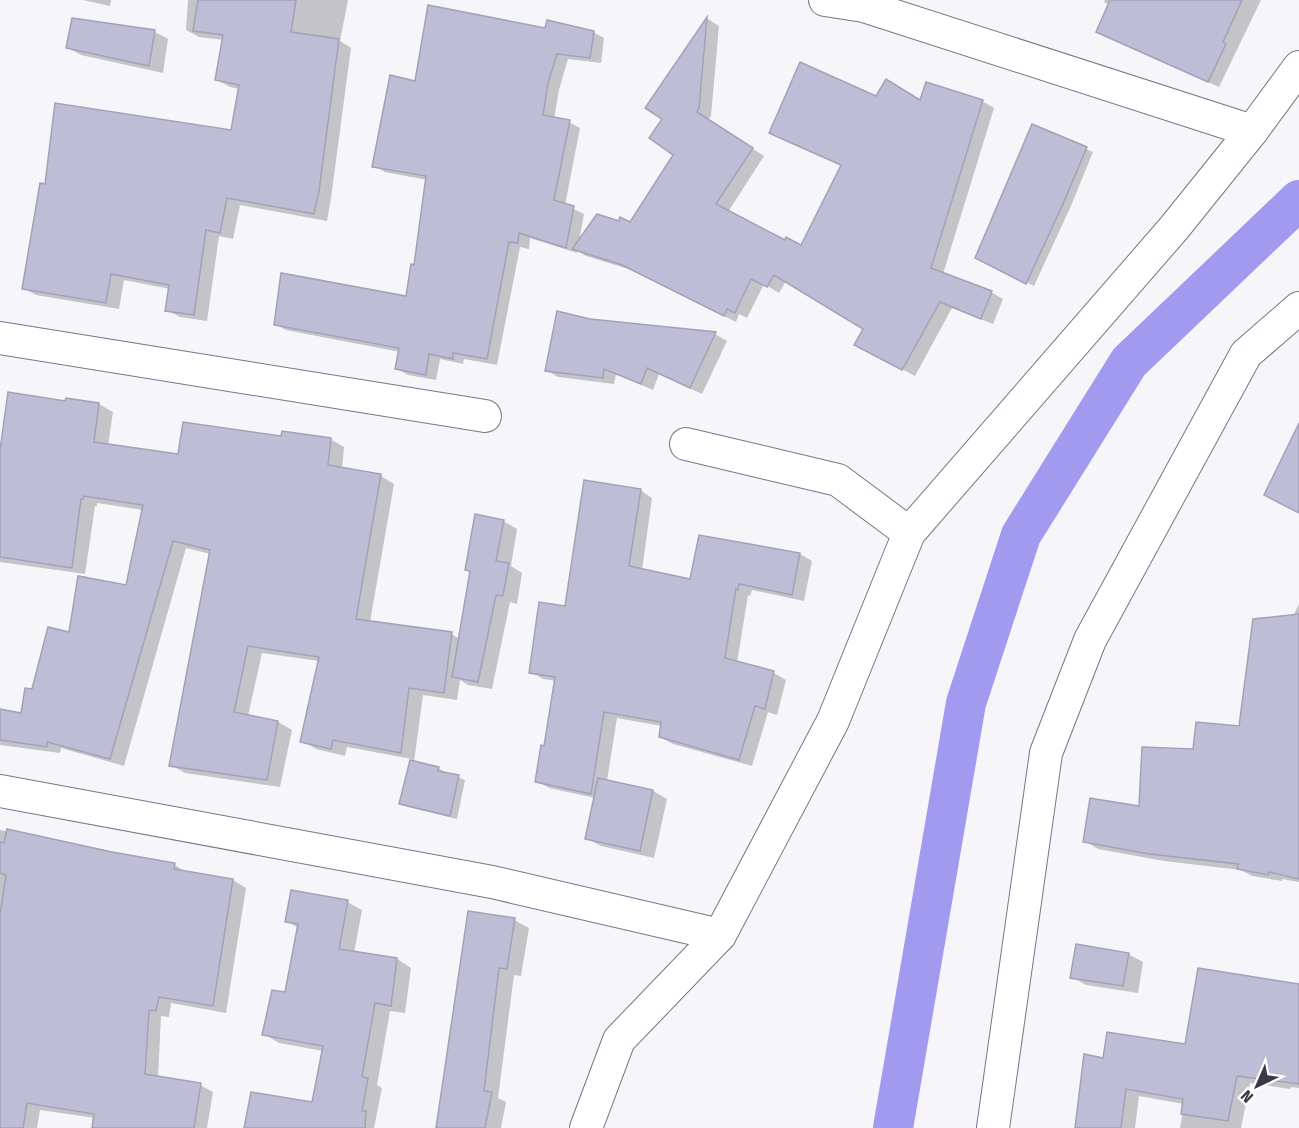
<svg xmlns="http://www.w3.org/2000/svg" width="1299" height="1128" viewBox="0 0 1299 1128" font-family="'Fira Sans Condensed',sans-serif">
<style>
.shadow{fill:#0003}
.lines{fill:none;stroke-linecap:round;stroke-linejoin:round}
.canal{stroke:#a19aee;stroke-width:40}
.building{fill:#bdbdd6;stroke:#a2a1b9;stroke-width:1.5}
.street-casing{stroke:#76758c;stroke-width:34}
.street{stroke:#fff;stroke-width:32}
</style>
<rect width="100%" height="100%" fill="#f5f5fa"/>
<!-- shadow -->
<g class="shadow">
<path d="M 83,0 L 111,0 L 110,6 Z"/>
<path d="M 188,0 L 348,0 L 340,41 L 351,48 L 331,198 L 327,221 L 240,205 L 233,239 L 219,236 L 207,321 L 180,317 L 167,310 L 170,289 L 124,280 L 119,309 L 36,295 L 23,288 L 46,185 L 232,132 L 240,89 L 230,87 L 217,80 L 224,40 L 199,37 L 186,30 Z"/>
<path d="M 1105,0 L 1261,0 L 1219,87 L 1108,37 L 1110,5 L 1104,2 Z"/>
<path d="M 708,19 L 719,26 L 711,116 L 708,120 L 764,156 L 728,212 L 785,242 L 801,247 L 842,166 L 782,139 L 877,98 L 921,102 L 982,101 L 994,108 L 943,274 L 991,292 L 1003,299 L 993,324 L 952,308 L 915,376 L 868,351 L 865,328 L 786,281 L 779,293 L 764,284 L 747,318 L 739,314 L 736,322 L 635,271 L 586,256 L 577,251 L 577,253 L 530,238 L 529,249 L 520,247 L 497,365 L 464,359 L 463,364 L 440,359 L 436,380 L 408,375 L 397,369 L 400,352 L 286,330 L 275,324 L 408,297 L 416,266 L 427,180 L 385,172 L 374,166 L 416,83 L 546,30 L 593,32 L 604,38 L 601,63 L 568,59 L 559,90 L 554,119 L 569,122 L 580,128 L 565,205 L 584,214 L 579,241 L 621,224 L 631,224 L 675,155 L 664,119 L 647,107 Z"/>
<path d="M 73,20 L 155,32 L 168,39 L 163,73 L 81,55 L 68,48 Z"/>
<path d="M 1086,149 L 1093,152 L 1070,208 L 1034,286 L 984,261 Z"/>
<path d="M 590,321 L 715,334 L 727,341 L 702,394 L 659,374 L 653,390 L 616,374 L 614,384 L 558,377 L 546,370 Z"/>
<path d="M 67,402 L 99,404 L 113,412 L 108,446 L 179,456 L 283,437 L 330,439 L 344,447 L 342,469 L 381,476 L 394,484 L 370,622 L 451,634 L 460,639 L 472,572 L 466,569 L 503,521 L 517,529 L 511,566 L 522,573 L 517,604 L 510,602 L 492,689 L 468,685 L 460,680 L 457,700 L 423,695 L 414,762 L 438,768 L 445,772 L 445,774 L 458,777 L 465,780 L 457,819 L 408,807 L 401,803 L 412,759 L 347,747 L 345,756 L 316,749 L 302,741 L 319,661 L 262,653 L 248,716 L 278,722 L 292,730 L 280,787 L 185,773 L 171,765 L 211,554 L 186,548 L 124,766 L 61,748 L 60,753 L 0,745 L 0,711 L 23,714 L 33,691 L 70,634 L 128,587 L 143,510 L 97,503 L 97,506 L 95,506 L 85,574 L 0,562 L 0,457 Z"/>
<path d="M 640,490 L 652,498 L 642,570 L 692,581 L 800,554 L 812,561 L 804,601 L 752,590 L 750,596 L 748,595 L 737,663 L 774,673 L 786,680 L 777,715 L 768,712 L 752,766 L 673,744 L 660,737 L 662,726 L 617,718 L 607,781 L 653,791 L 667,799 L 654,858 L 601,846 L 586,838 L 595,798 L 549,788 L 537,781 L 545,747 L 556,681 L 543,679 L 531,672 L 566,608 Z"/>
<path d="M 1299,604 L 1299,882 L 1282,879 L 1282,881 L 1252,876 L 1241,870 L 1164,861 L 1098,849 L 1085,841 L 1141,808 L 1194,751 L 1240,727 Z"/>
<path d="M 0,830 L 59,841 L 112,854 L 175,865 L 187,873 L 233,880 L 246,888 L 226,1013 L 171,1003 L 169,1017 L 161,1016 L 158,1078 L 200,1085 L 213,1092 L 207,1128 L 93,1128 L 95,1118 L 40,1110 L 37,1128 L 0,1128 Z"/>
<path d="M 347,902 L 362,910 L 354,953 L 397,959 L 411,968 L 405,1013 L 390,1011 L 377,1085 L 382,1088 L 374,1128 L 245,1128 L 314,1104 L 323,1051 L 279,1043 L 264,1034 L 286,994 L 298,928 L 287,921 Z"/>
<path d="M 514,920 L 529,928 L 521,976 L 514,975 L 498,1098 L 506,1102 L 501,1128 L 437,1128 Z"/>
<path d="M 1128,954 L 1143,962 L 1138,993 L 1086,985 L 1072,977 Z"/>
<path d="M 1299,986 L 1299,1088 L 1291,1087 L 1290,1089 L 1250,1083 L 1241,1128 L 1180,1128 L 1184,1104 L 1139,1096 L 1135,1128 L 1076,1128 L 1105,1060 L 1187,1046 Z"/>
</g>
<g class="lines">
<!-- canal -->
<path class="canal" d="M 893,1128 L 966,703 L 1021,535 L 1129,362 L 1299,200"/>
</g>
<!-- building -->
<g class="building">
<path d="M 198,0 L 296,0 L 291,32 L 339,39 L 319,191 L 314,214 L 227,198 L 220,233 L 206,230 L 194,315 L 165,311 L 169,285 L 111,274 L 106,303 L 22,289 L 40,183 L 45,184 L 55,103 L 231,130 L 239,85 L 215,80 L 223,35 L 193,31 Z"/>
<path d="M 1110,0 L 1242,0 L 1223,42 L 1226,44 L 1208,82 L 1096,32 Z"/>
<path d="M 428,5 L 545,28 L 547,20 L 594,31 L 590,58 L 557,54 L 548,83 L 543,115 L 570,120 L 554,200 L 574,206 L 566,248 L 519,233 L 518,243 L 509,242 L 487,359 L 453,353 L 453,359 L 429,354 L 426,375 L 395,369 L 399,348 L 274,325 L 281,273 L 406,296 L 411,264 L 414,265 L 426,176 L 372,167 L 390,75 L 415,81 Z"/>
<path d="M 707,17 L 699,108 L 697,112 L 753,148 L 716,204 L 785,240 L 786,237 L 801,245 L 841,165 L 769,133 L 800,62 L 876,96 L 886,79 L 920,100 L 926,82 L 983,100 L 931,268 L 992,291 L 981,319 L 940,302 L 902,370 L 854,345 L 863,329 L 774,275 L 767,287 L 751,279 L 735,313 L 727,309 L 724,316 L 622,265 L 572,249 L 597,214 L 619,221 L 620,217 L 630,222 L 673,155 L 649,138 L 662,119 L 645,108 Z"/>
<path d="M 72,18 L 155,30 L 149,66 L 66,48 Z"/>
<path d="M 1032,124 L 1087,147 L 1063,204 L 1026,284 L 975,258 Z"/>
<path d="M 557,311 L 590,319 L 716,332 L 690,388 L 647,368 L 641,384 L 604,369 L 603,378 L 545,371 Z"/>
<path d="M 8,392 L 65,401 L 66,398 L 99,403 L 94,442 L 178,454 L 183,422 L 281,436 L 282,431 L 331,438 L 328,465 L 381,474 L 356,619 L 452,632 L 444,693 L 409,688 L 401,753 L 333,740 L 331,749 L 300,742 L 319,657 L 248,646 L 234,712 L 278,721 L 267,780 L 169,766 L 210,550 L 173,541 L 110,759 L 47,742 L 47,747 L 0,740 L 0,709 L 21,713 L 25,688 L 32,689 L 48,627 L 69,632 L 78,576 L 126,585 L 143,505 L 84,496 L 83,499 L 81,499 L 72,568 L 0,557 L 0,450 Z"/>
<path d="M 1299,423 L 1299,513 L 1264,495 Z"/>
<path d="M 584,480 L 641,489 L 629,566 L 690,579 L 699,535 L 800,553 L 792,595 L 739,584 L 738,590 L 736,589 L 725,658 L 774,671 L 765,709 L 755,706 L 739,760 L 659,737 L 661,722 L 604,712 L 591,794 L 535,782 L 541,745 L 544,746 L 555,677 L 529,673 L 539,602 L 565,606 Z"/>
<path d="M 475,514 L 504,520 L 496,561 L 509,563 L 503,596 L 496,595 L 478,682 L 452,677 L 470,571 L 465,570 Z"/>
<path d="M 1299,614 L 1299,879 L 1269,872 L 1268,875 L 1237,869 L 1238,864 L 1149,854 L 1083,842 L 1090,798 L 1139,806 L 1142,747 L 1193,749 L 1196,722 L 1239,726 L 1253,619 Z"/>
<path d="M 410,760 L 439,767 L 438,771 L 459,775 L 450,816 L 399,804 Z"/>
<path d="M 598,778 L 653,790 L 640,851 L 585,839 Z"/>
<path d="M 7,829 L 112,852 L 175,863 L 174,869 L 233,879 L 213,1006 L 159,997 L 156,1011 L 149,1010 L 145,1074 L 201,1083 L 194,1128 L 92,1128 L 94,1114 L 27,1103 L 23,1128 L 0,1128 L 0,915 L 6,875 L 0,873 L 0,842 L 4,843 Z"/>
<path d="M 291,890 L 348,900 L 339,949 L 397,958 L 391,1006 L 375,1003 L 362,1077 L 368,1078 L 362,1111 L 366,1111 L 365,1128 L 244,1128 L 251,1092 L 312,1102 L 323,1046 L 262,1035 L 272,990 L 285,992 L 298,924 L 285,922 Z"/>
<path d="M 468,911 L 515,918 L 507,969 L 499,968 L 484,1091 L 492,1092 L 485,1128 L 436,1128 Z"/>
<path d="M 1076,944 L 1129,953 L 1123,986 L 1070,978 Z"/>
<path d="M 1198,968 L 1299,984 L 1299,1084 L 1237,1076 L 1228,1121 L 1181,1114 L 1183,1099 L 1126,1089 L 1121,1128 L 1075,1128 L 1084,1054 L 1103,1058 L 1107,1032 L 1185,1044 Z"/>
</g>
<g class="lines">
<!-- street casing -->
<g class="street-casing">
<g id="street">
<path d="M 825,0 L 864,6 L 1252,131"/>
<path d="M 0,338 L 485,416"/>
<path d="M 686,444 L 838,480 L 909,533"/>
<path d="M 0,791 L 492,882 L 720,935"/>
<path d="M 586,1128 L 619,1040 L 720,935 L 833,721 L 909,533 L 1174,228 L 1252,131 L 1299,67"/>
<path d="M 993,1128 L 1046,753 L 1090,640 L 1246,354 L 1299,308"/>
</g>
</g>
<!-- street -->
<use href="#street" class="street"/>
</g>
<!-- north arrow -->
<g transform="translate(1257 1086) rotate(224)" stroke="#ffffff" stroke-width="4.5" paint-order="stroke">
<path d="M0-4.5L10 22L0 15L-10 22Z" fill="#393943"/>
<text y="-9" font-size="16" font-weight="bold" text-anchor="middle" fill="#393943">N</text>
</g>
</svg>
